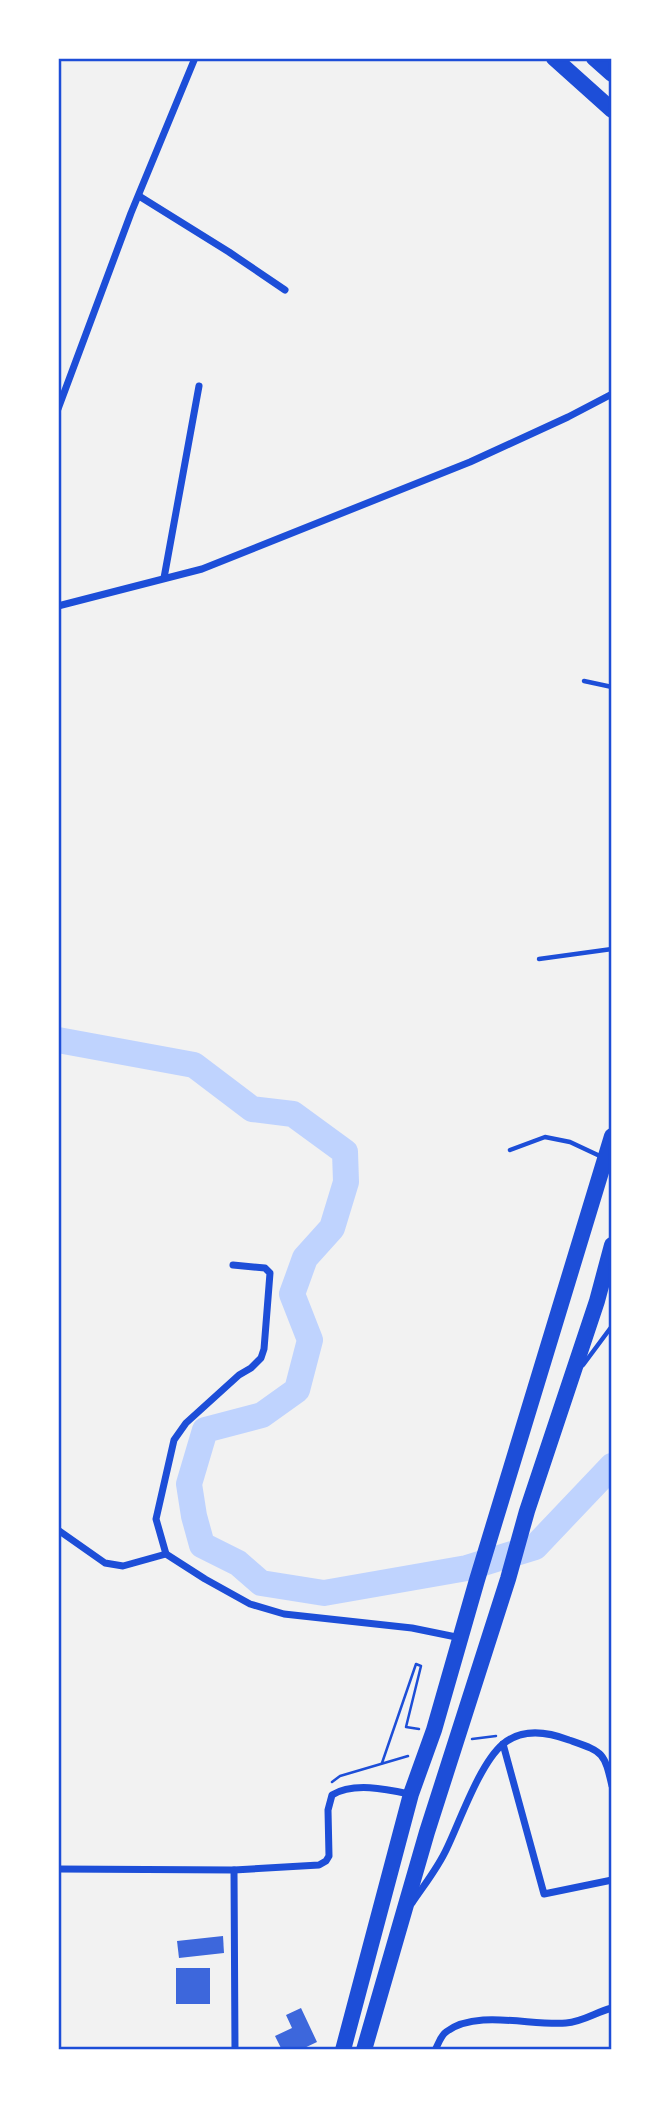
<svg xmlns="http://www.w3.org/2000/svg" width="670" height="2108" viewBox="0 0 670 2108" font-family="Poppins,sans-serif">
<style>
.lines{fill:none;stroke-linecap:round;stroke-linejoin:round}
.river{stroke:#bfd3fe;stroke-width:26}
.building{fill:#3d67dc}
.path{stroke:#1d4ed8;stroke-width:2.5}
.service{stroke:#1d4ed8;stroke-width:4.5}
.minor{stroke:#1d4ed8;stroke-width:7}
.trunk{stroke:#1d4ed8;stroke-width:16}
.neatline{fill:none;stroke:#1d4ed8;stroke-width:2.5}
</style>
<rect width="100%" height="100%" fill="#f2f2f2"/>
<g class="lines">
<!-- river -->
<path class="river" d="M 58,1040 L 194,1065 L 252,1109 L 293,1114 L 345,1152 L 346,1182 L 332,1228 L 305,1258 L 292,1294 L 310,1340 L 297,1390 L 262,1415 L 205,1430 L 189,1484 L 194,1516 L 202,1545 L 238,1563 L 261,1583 L 324,1593 L 467,1568 L 535,1547 L 612,1466"/>
</g>
<!-- building -->
<g class="building">
<path d="M 223,1936 L 224,1953 L 179,1958 L 177,1941 Z"/>
<rect x="176" y="1968" width="34" height="36"/>
<path d="M 301,2008 L 317,2042 L 300,2050 L 282,2050 L 275,2036 L 292,2028 L 286,2015 Z"/>
</g>
<g class="lines">
<!-- path -->
<g class="path">
<path d="M 472,1739 L 496,1736"/>
<path d="M 382,1763 L 416,1664 L 421,1666 L 406,1727 L 419,1729"/>
<path d="M 332,1782 L 340,1776 L 408,1756"/>
</g>
<!-- service -->
<g class="service">
<path d="M 584,681 L 612,687"/>
<path d="M 539,959 L 612,949"/>
<path d="M 510,1150 L 545,1137 L 570,1142 L 602,1157"/>
<path d="M 583,1365 L 612,1326"/>
</g>
<!-- minor -->
<g class="minor">
<path d="M 139,196 L 229,252 L 285,290"/>
<path d="M 58,409 L 131,213 L 195,58"/>
<path d="M 164,578 L 199,386"/>
<path d="M 58,606 L 202,569 L 470,462 L 568,417 L 612,394"/>
<path d="M 58,1530 L 105,1563 L 123,1566 L 166,1554 L 205,1579 L 250,1604 L 284,1614 L 412,1628 L 461,1638"/>
<path d="M 166,1554 L 156,1519 L 174,1440 L 186,1423 L 239,1375 L 251,1368 L 261,1358 L 264,1349 L 270,1273 L 265,1268 L 233,1265"/>
<path d="M 503,1744 L 544,1894 L 612,1880"/>
<path d="M 58,1869 L 234,1870 L 319,1865 L 326,1861 L 329,1856 L 328,1810 L 332,1795 C 353,1782 386,1789 409,1794"/>
<path d="M 234,1870 L 235,2050"/>
<path d="M 412,1903 C 424,1885 438,1868 447,1848 C 460,1821 480,1763 503,1744 C 522,1728 548,1732 569,1740 C 603,1752 604,1751 612,1786"/>
<path d="M 435,2050 C 438,2045 441,2035 446,2032 C 476,2009 531,2026 566,2023 C 583,2022 596,2012 612,2008"/>
</g>
<!-- trunk -->
<g class="trunk">
<path d="M 554,58 L 612,110"/>
<path d="M 594,58 L 612,74"/>
<path d="M 343,2050 L 411,1794 L 434,1730 L 477,1580 L 612,1136"/>
<path d="M 364,2050 L 427,1832 L 508,1579 L 527,1511 L 597,1301 L 612,1245"/>
</g>
</g>
<!-- border -->
<rect width="670" height="2108" fill="none" stroke="#ffffff" stroke-width="119"/>
<rect x="60" y="60" width="550" height="1988" class="neatline"/>
</svg>
